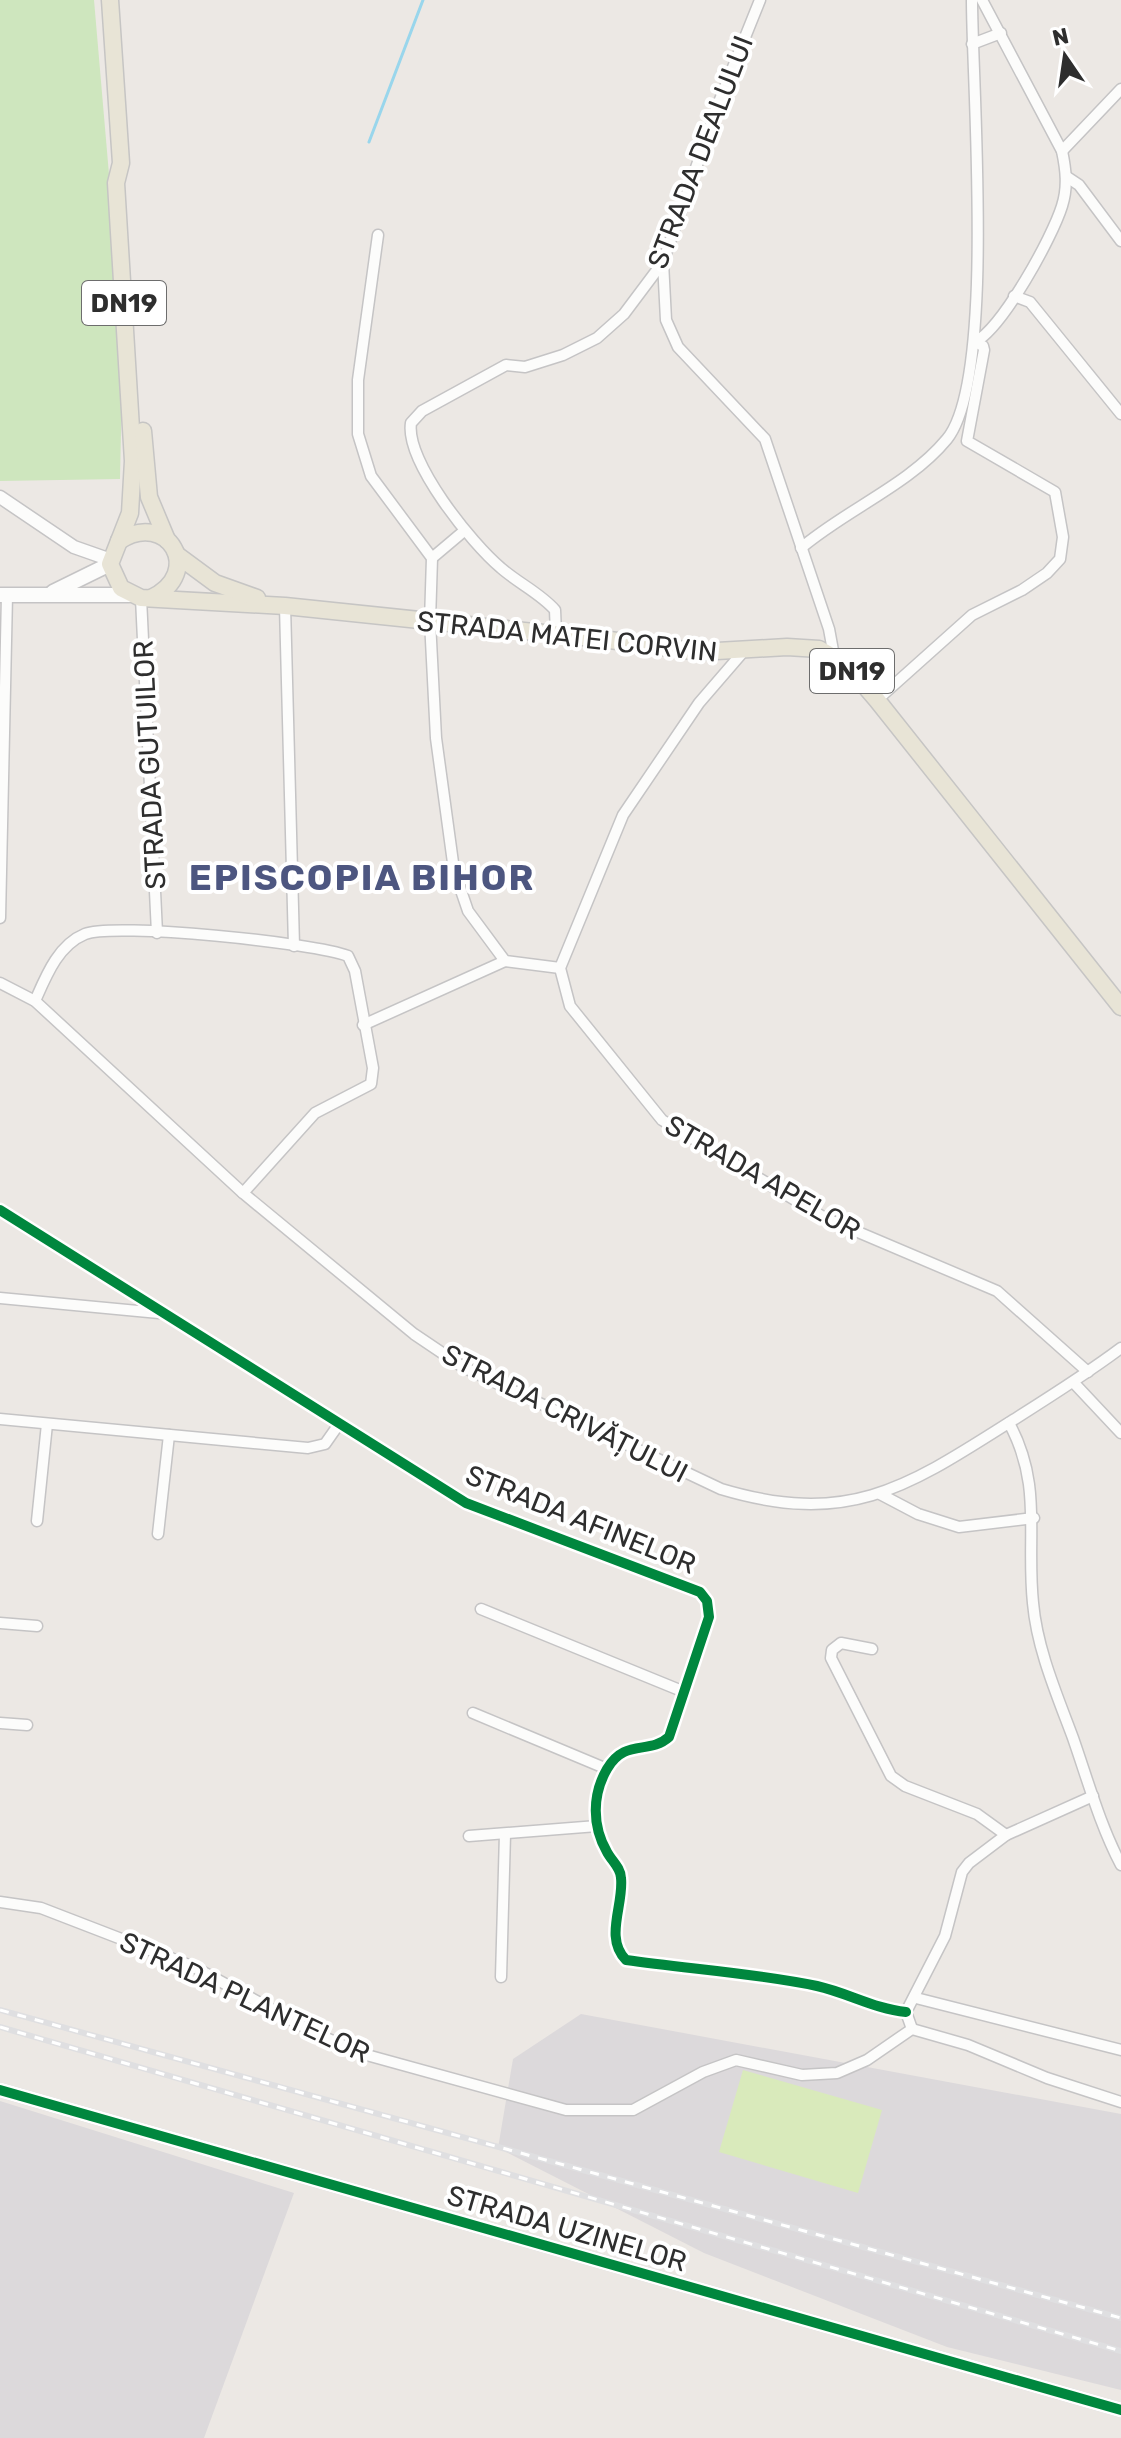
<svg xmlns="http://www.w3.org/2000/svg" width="1121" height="2438" viewBox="0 0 1121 2438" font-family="Rubik,sans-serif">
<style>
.industrial{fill:#dcd9db}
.green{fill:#cee6be}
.pitch{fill:#d9eabb}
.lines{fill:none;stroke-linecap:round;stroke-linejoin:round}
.stream{stroke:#99d6ec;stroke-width:3}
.minor-casing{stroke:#c5c4c5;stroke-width:13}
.tertiary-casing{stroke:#c5c4c5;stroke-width:15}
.secondary-casing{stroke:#c5c4c5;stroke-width:17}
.primary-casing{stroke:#c6c5c4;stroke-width:19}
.minor{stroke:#fcfcfb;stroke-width:10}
.tertiary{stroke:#fcfcfb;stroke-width:12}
.secondary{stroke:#fcfcfb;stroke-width:14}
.primary{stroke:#e8e4d6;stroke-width:16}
.rail-casing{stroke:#dfdfe1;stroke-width:6}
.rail{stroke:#fff;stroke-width:3;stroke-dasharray:9;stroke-linecap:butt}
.cycleway-casing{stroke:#fff;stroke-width:15}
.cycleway{stroke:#00873e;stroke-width:10}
.labels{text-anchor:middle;stroke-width:8;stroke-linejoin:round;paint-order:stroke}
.shield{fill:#fff;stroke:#6d6d6d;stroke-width:2}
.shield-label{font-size:26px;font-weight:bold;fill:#2e2e2e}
.street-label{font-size:28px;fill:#2e2e2e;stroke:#fff}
.district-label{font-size:36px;font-weight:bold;letter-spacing:2px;fill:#4d5680;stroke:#fff}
</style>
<rect width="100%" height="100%" fill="#ece8e4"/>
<!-- industrial -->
<g class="industrial">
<path d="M 581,2014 L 1121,2114 L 1121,2390 L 947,2347 L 704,2253 L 498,2148 L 513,2059 Z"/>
<path d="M 0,2101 L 294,2193 L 204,2438 L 0,2438 Z"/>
</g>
<!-- green -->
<path class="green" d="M 0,0 L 94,0 L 123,337 L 120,479 L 0,481 Z"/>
<!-- pitch -->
<path class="pitch" d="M 743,2070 L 882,2110 L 858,2193 L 719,2152 Z"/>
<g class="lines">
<!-- stream -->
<path class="stream" d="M 369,142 L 423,0"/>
<!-- minor casing -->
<g class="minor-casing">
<g id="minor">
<path d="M 972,44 L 1001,33"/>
<path d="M 1062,151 L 1121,89"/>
<path d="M 1067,177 L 1079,185 L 1121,241"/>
<path d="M 378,235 L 358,380 L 358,434 L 371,476 L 432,558 L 430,621 L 436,738 L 454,870 L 468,911 L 505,961 L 560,968"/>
<path d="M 663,262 L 666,320 L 678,347 L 765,439 L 829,629 L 834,656"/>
<path d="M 1014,296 L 1030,302 L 1121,414"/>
<path d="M 801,548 C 847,509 909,485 947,439 C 996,379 972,88 972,0"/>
<path d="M 432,558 L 464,531"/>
<path d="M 141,598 L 157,933"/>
<path d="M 285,606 L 294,946"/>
<path d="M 556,634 L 555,610 C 540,593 518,583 501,568 C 472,544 405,461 411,423 L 422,411 L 506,365 L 525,367 L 563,355 L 597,338 L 624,314 L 663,262 L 719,102 L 760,0"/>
<path d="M 743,652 L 699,703 L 623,815 L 560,968 L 570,1006 L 662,1120 L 825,1218 L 997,1291 L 1088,1372"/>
<path d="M 877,700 L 972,615 L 1022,590 L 1047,573 L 1060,559 L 1063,537 L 1055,492 L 967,441 L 984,350 L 983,346 L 975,342 C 1003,327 1052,238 1062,206 C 1068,187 1066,170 1062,151 L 982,0"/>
<path d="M 0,918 L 7,595"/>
<path d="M 0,983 L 35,1001 L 243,1193 L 414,1334 L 463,1367 L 721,1489 C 848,1527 906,1488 1010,1422 C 1048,1398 1085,1375 1121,1348"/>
<path d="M 35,1001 C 46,976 58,945 85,934 C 114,922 316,943 348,956 L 355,971 L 373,1068 L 371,1084 L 315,1113 L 243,1193"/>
<path d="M 363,1025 L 505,961"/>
<path d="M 0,1210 L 466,1503 L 700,1592 L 707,1601 L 709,1617 L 669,1737 C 649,1755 625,1738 607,1769 C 592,1795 592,1826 607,1852 C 611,1860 621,1868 621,1878 C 624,1905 604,1938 626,1960 C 689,1969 755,1973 817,1986 C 848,1993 875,2009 906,2012"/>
<path d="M 0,1298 L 159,1313"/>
<path d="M 1074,1383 L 1121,1433"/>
<path d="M 0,1419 L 308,1448 L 325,1444 L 339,1424"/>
<path d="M 1009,1423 C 1043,1486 1026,1536 1033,1603 C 1037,1649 1057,1695 1073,1738 C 1088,1781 1100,1825 1121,1865"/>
<path d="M 880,1494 L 918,1514 L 959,1527 L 1034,1518"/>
<path d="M 37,1521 L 47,1424"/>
<path d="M 158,1534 L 169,1435"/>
<path d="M 481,1609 L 682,1691"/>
<path d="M 0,1623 L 37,1626"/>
<path d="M 872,1649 L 841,1643 L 832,1650 L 831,1658 L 891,1776 L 905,1786 L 977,1814 L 1006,1835"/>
<path d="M 473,1713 L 607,1769"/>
<path d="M 0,1723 L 27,1725"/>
<path d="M 469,1836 L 597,1826"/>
<path d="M 0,1902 L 41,1908 L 194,1967 L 317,2034 L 363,2054 L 566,2110 L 633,2110 L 703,2072 L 736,2060 L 802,2075 L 837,2073 L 867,2060 L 912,2029 L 968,2045 L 1047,2078 L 1121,2102"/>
<path d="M 501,1977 L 505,1834"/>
<path d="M 916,1998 L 1121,2050"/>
<path d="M 912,2029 L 906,2012 L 945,1936 L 962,1872 L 969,1863 L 1006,1835 L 1093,1796"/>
</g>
</g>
<!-- tertiary casing -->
<g class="tertiary-casing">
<g id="tertiary">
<path d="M 0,497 L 74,547 L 111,560"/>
<path d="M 0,2090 L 1121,2410"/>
</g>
</g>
<!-- secondary casing -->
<g class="secondary-casing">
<g id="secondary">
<path d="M 53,592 L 110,564"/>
<path d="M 0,595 L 129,595"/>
</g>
</g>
<!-- primary casing -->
<g class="primary-casing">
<g id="primary">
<path d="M 110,0 L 121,163 L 116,183 L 133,461 L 130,513 L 110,564 L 121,588 L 141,598 L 285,606 L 602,639 L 700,652 L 787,647 L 819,649 L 847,665 L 877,700 L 1121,1007"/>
<path d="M 143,431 L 149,497 L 167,540"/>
<path d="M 119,541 C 168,509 205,573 151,598"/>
<path d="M 177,555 L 215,583 L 257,598"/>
</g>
</g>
<!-- minor -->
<use href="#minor" class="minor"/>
<!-- tertiary -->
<use href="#tertiary" class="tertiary"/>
<!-- secondary -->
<use href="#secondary" class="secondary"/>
<!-- primary -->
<use href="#primary" class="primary"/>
<!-- rail casing -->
<g class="rail-casing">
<g id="rail">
<path d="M 0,2010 L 1121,2318"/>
<path d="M 0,2027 L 1121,2351"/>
</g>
</g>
<!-- rail -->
<use href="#rail" class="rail"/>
<!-- cycleway casing -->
<g class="cycleway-casing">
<g id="cycleway">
<path d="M 0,1210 L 466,1503 L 700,1592 L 707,1601 L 709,1617 L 669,1737 C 649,1755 625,1738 607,1769 C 592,1795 592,1826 607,1852 C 611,1860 621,1868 621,1878 C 624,1905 604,1938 626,1960 C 689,1969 755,1973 817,1986 C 848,1993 875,2009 906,2012"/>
<path d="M 0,2090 L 1121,2410"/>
</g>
</g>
<!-- cycleway -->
<use href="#cycleway" class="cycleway"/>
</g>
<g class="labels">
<!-- shield labels -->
<g class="shield">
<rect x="82" y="281" width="84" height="44" rx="6"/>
<rect x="810" y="649" width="84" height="44" rx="6"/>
</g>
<g class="shield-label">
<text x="124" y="312">DN19</text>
<text x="852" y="680">DN19</text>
</g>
<!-- street labels -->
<g class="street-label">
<text transform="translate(700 152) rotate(-69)" y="10">STRADA DEALULUI</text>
<text transform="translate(567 636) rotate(6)" y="10">STRADA MATEI CORVIN</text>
<text transform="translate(149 765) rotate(-93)" y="10">STRADA GUTUILOR</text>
<text transform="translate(763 1177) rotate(30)" y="10">STRADA APELOR</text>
<text transform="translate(565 1413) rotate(27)" y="10">STRADA CRIVĂȚULUI</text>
<text transform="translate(581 1519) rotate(22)" y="10">STRADA AFINELOR</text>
<text transform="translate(245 1997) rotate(25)" y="10">STRADA PLANTELOR</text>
<text transform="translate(567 2228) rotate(16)" y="10">STRADA UZINELOR</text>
</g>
<!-- district labels -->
<g class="district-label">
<text x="362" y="890">EPISCOPIA BIHOR</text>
</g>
</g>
<!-- north arrow -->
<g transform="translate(1065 56) rotate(347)" stroke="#ffffff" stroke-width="6" paint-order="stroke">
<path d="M0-6L14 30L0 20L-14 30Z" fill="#2e2e2e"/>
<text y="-12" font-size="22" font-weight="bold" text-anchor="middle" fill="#2e2e2e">N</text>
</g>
</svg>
